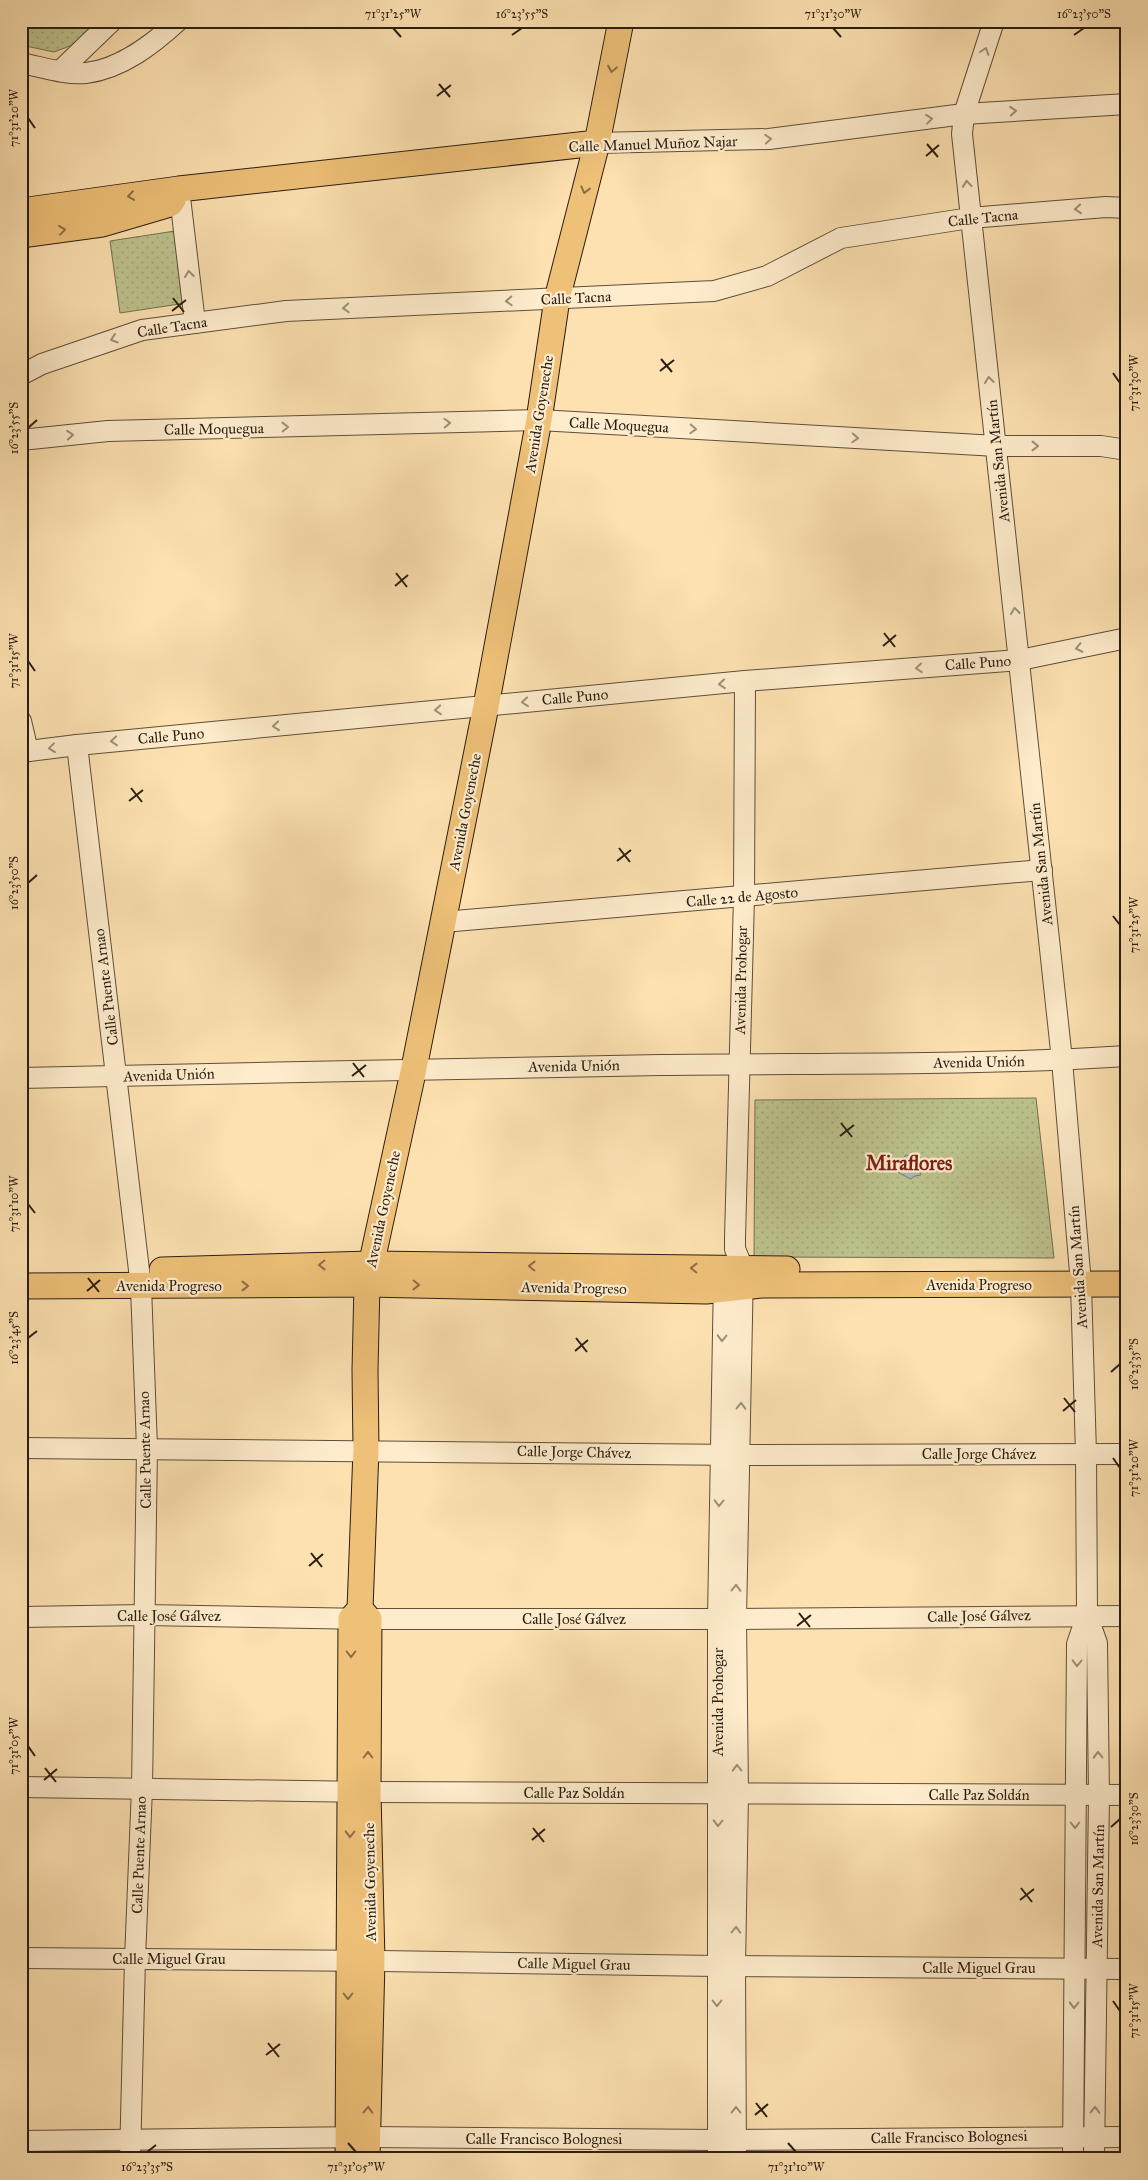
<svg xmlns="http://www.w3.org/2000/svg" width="1148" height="2180" viewBox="0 0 1148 2180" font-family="'IM FELL Great Primer',serif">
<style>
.park{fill:url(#park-dots);stroke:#747050}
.water{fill:url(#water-ripples);stroke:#747c76}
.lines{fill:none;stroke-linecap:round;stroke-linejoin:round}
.minor-casing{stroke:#5f4e3a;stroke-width:22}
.major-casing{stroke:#2a1d13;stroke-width:27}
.minor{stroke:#feeccc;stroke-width:20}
.major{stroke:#eec078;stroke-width:25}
.oneway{stroke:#9f8f79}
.oneway2{stroke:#8c6e46}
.ticks{fill:none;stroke:#2a1d13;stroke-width:2}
.labels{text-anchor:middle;stroke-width:4.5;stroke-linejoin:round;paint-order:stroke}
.street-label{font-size:15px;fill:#2a1d13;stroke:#feeccc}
.district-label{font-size:20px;font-weight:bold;fill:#7a1f14;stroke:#feeccc}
.neatline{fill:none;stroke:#2a1d13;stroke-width:2}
.ticks-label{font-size:12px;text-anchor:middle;fill:#2a1d13}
</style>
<defs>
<pattern id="park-dots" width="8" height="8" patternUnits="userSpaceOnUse" patternTransform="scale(1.25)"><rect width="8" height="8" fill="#bdc38e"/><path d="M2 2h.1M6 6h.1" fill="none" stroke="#a3a77a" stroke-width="1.8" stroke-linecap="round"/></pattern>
<pattern id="water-ripples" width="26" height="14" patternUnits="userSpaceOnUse" patternTransform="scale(1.25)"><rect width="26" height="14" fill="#a5bbb8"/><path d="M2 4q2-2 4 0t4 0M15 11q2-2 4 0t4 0" fill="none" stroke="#8ea09d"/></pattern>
</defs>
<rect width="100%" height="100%" fill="#fde1b1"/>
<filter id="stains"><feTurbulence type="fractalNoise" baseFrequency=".004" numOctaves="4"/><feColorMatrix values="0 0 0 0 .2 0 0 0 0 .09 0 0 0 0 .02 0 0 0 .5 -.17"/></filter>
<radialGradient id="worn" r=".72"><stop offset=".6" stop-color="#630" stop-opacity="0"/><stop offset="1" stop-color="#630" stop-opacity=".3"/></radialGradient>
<!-- park -->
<g class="park">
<path d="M 21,21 L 109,21 L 83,41 L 54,52 L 21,45 Z"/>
<path d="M 175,231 L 186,303 L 120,313 L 110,241 Z"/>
<path d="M 1036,1098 L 1054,1258 L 754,1257 L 755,1100 Z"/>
</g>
<!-- water -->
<path class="water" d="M 906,1155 L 914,1157 L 920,1156 L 919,1164 L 923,1166 L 918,1169 L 921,1175 L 915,1176 L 911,1179 L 899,1173 L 896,1166 Z"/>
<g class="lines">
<!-- minor casing -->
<g class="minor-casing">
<g id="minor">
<path d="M 994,21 L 964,114 L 962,134 L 1062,1060 L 1081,1284 L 1086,1454 L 1087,1615 L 1077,1644 L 1073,2159"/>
<path d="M 21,63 C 42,67 65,75 86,73 C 121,69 153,44 178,21"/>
<path d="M 60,71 L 112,21"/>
<path d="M 597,143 L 769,139 L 964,114 L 1127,104"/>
<path d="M 179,189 L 195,323"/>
<path d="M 21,375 L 42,364 L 142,330 L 286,311 L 714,291 L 767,276 L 841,238 L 970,218 L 1106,207 L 1127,208"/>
<path d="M 21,440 L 108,431 L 539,420 L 997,446 L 1101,446 L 1127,450"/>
<path d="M 21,721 L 28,751"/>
<path d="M 77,745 L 141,1287 L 147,1448 L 142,1788 L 135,1959 L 130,2159"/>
<path d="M 21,752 L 77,745 L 745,681 L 1020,660 L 1127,638"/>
<path d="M 443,922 L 1042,870"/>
<path d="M 21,1078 C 234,1074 447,1068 660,1065 C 816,1063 971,1066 1127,1056"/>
<path d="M 21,1448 L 740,1455 L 1127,1454"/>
<path d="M 1087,1615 L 1097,1643 L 1099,1795 L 1094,2159"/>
<path d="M 21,1617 L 145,1615 L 369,1619 L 736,1619 L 1127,1616"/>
<path d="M 21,1787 L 368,1792 L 1127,1795"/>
<path d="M 21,1958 L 381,1961 L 717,1966 L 1127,1969"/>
<path d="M 21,2141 L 367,2137 L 718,2140 L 1127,2137"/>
<path d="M 718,2159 L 718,1619 L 724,1276"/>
<path d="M 736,2159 L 735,1967 L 738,1794 L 736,1619 L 743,1268 L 735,1249 L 735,1238 L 744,897 L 745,681"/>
</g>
</g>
<!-- major casing -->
<g class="major-casing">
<g id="major">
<path d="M 21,211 L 179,189 L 597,143"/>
<path d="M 21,235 L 102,224 L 170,204 L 173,200"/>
<path d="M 162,1270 L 371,1264 L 787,1269"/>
<path d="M 21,1286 L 367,1284 L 706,1291 L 761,1285 L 1127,1284"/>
<path d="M 360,1609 L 369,1619 L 368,1792 L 372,1961 L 367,2159"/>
<path d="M 348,2159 L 351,1619 L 360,1609 L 366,1450 L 365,1370 L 367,1284 L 414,1068 L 486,706 L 539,420 L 557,299 L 597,143 L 621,21"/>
</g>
</g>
<!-- minor -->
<use href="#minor" class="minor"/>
<!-- major -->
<use href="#major" class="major"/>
</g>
<!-- one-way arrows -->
<defs><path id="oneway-chevron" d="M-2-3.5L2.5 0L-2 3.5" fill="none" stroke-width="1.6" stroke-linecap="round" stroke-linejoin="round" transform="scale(1.25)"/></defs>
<g class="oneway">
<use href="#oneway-chevron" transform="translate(985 51) rotate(-72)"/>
<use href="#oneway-chevron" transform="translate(1013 111) rotate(-4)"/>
<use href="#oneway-chevron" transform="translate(929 119) rotate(-7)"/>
<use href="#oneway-chevron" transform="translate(768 139) rotate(-4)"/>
<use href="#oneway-chevron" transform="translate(967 184) rotate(-95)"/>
<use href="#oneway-chevron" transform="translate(1078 209) rotate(175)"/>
<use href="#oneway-chevron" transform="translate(189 274) rotate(-97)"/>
<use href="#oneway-chevron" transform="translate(509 301) rotate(177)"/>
<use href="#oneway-chevron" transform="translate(346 308) rotate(177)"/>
<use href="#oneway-chevron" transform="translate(114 339) rotate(161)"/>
<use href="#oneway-chevron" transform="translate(989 380) rotate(-97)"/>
<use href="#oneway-chevron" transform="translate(447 423) rotate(-2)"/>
<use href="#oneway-chevron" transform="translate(285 427) rotate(-1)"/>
<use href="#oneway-chevron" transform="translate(693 429) rotate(3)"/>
<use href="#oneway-chevron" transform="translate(70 435) rotate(-5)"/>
<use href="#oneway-chevron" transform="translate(855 438) rotate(3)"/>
<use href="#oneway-chevron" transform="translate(1035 446)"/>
<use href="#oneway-chevron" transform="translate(1015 611) rotate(-96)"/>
<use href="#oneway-chevron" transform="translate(1079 648) rotate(168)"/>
<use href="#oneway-chevron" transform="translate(919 668) rotate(176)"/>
<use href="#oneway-chevron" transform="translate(722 684) rotate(175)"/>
<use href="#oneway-chevron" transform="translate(525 702) rotate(175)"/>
<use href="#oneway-chevron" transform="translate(438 710) rotate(175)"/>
<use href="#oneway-chevron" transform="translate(276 726) rotate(175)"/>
<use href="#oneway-chevron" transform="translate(114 741) rotate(175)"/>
<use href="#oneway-chevron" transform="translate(52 748) rotate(173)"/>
<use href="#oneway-chevron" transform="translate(722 1338) rotate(91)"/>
<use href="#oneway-chevron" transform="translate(741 1406) rotate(-89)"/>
<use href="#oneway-chevron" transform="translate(719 1503) rotate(91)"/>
<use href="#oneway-chevron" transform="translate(736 1588) rotate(-89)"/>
<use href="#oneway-chevron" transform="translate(1077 1663) rotate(91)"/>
<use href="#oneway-chevron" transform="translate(1098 1755) rotate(-91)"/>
<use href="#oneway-chevron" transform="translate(737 1768) rotate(-91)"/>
<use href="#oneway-chevron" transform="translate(718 1823) rotate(91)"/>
<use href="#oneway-chevron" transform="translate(1075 1825) rotate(90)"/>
<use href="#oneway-chevron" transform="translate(736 1930) rotate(-89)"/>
<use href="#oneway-chevron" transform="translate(717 2003) rotate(90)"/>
<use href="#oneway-chevron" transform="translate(1074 2005) rotate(91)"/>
<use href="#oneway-chevron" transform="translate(736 2110) rotate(-90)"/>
<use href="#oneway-chevron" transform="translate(1095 2110) rotate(-89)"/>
</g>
<g class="oneway2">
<use href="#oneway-chevron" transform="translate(612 69) rotate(101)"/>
<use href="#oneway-chevron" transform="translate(585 190) rotate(104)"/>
<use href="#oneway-chevron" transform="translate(131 196) rotate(172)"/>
<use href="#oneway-chevron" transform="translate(62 230) rotate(-7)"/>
<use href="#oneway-chevron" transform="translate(322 1265) rotate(179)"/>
<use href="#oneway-chevron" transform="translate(532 1266) rotate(-179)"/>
<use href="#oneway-chevron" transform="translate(694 1268) rotate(-179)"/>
<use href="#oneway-chevron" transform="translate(416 1285) rotate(1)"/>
<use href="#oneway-chevron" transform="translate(245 1286)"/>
<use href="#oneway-chevron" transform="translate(351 1654) rotate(90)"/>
<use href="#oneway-chevron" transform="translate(368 1755) rotate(-90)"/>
<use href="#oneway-chevron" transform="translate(350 1834) rotate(91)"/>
<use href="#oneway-chevron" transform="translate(348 1996) rotate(90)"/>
<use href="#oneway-chevron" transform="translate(368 2110) rotate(-88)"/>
</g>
<!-- ticks -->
<path class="ticks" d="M 393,28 L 401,37M 833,28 L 841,37M 512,35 L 522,28M 1074,35 L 1084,28M 439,84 L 450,97M 437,96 L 451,85M 28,118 L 35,128M 927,144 L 938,157M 926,156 L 939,145M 173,298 L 184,312M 172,311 L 186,300M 661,359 L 672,372M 660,371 L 674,360M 1113,373 L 1120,383M 28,428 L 37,420M 396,573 L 407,587M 395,586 L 408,575M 884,633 L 895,647M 883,646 L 896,635M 28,661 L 35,671M 131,788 L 142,802M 129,801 L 143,790M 619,848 L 630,862M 617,861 L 631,850M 28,883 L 37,875M 1113,916 L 1120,925M 353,1063 L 364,1077M 352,1076 L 366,1065M 841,1123 L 852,1137M 840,1136 L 854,1125M 28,1204 L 35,1213M 88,1278 L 99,1292M 87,1291 L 100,1280M 28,1338 L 37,1331M 576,1338 L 587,1352M 575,1351 L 588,1340M 1111,1372 L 1120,1364M 1064,1398 L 1075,1412M 1063,1411 L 1076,1400M 1113,1458 L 1120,1468M 311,1553 L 322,1567M 309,1566 L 323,1554M 799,1613 L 810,1627M 797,1626 L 811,1615M 28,1746 L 35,1756M 45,1768 L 56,1782M 44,1780 L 57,1769M 1111,1827 L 1120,1819M 533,1828 L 544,1842M 532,1840 L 545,1829M 1021,1888 L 1032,1902M 1020,1900 L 1034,1889M 1113,2001 L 1120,2011M 268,2043 L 279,2057M 266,2055 L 280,2044M 756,2103 L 767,2117M 755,2115 L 768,2104M 348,2143 L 356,2152M 788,2143 L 796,2152M 147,2152 L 156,2145"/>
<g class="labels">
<!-- street labels -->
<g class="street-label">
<text transform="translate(653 144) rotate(-2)" y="5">Calle Manuel Muñoz Najar</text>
<text transform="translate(983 218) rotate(-6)" y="5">Calle Tacna</text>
<text transform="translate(576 298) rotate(-3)" y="5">Calle Tacna</text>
<text transform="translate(172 327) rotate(-9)" y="5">Calle Tacna</text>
<text transform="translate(539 414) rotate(-81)" y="5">Avenida Goyeneche</text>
<text transform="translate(619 425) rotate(3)" y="5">Calle Moquegua</text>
<text transform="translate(214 429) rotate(-1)" y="5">Calle Moquegua</text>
<text transform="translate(998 461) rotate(-96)" y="5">Avenida San Martín</text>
<text transform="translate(978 663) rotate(-4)" y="5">Calle Puno</text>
<text transform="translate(575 697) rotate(-5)" y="5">Calle Puno</text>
<text transform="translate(171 736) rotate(-5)" y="5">Calle Puno</text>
<text transform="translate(465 812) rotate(-79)" y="5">Avenida Goyeneche</text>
<text transform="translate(1041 864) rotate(-96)" y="5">Avenida San Martín</text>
<text transform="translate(742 897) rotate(-5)" y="5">Calle 22 de Agosto</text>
<text transform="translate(741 980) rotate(-89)" y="5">Avenida Prohogar</text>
<text transform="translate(106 987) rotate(-97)" y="5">Calle Puente Arnao</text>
<text transform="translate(979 1062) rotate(-1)" y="5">Avenida Unión</text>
<text transform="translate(574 1066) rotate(-1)" y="5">Avenida Unión</text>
<text transform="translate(169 1075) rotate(-2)" y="5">Avenida Unión</text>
<text transform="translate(383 1209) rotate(-78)" y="5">Avenida Goyeneche</text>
<text transform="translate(1078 1267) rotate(-94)" y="5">Avenida San Martín</text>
<text x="979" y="1290">Avenida Progreso</text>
<text x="169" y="1291">Avenida Progreso</text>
<text transform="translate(574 1288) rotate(1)" y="5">Avenida Progreso</text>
<text transform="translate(145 1450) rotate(-91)" y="5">Calle Puente Arnao</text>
<text transform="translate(574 1452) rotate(1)" y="5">Calle Jorge Chávez</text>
<text x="979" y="1459">Calle Jorge Chávez</text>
<text x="169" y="1621">Calle José Gálvez</text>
<text transform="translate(979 1616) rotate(-1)" y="5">Calle José Gálvez</text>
<text x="574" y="1624">Calle José Gálvez</text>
<text transform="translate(718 1702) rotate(-90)" y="5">Avenida Prohogar</text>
<text x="574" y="1798">Calle Paz Soldán</text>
<text x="979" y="1800">Calle Paz Soldán</text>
<text transform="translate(139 1855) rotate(-88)" y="5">Calle Puente Arnao</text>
<text transform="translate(370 1882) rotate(-91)" y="5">Avenida Goyeneche</text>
<text transform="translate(1098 1886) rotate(-89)" y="5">Avenida San Martín</text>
<text x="169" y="1964">Calle Miguel Grau</text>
<text transform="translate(574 1964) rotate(1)" y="5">Calle Miguel Grau</text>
<text x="979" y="1973">Calle Miguel Grau</text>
<text transform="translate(949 2137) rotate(-1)" y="5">Calle Francisco Bolognesi</text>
<text x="544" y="2144">Calle Francisco Bolognesi</text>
</g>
<!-- district labels -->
<g class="district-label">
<text x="909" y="1170">Miraflores</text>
</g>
</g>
<!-- margin -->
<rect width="1148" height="2180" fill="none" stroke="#fde1b1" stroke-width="55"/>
<rect x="28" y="28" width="1092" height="2124" class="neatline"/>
<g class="ticks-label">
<text x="393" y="18">71°31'25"W</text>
<text x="522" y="18">16°23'55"S</text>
<text x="833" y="18">71°31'30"W</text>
<text x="1084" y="18">16°23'50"S</text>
<text transform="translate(14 118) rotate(-90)" y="4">71°31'20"W</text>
<text transform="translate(1134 383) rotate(-90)" y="4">71°31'30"W</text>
<text transform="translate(14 428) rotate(-90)" y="4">16°23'55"S</text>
<text transform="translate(14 661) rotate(-90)" y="4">71°31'15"W</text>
<text transform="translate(14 883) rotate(-90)" y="4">16°23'50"S</text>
<text transform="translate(1134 925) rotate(-90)" y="4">71°31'25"W</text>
<text transform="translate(14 1204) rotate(-90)" y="4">71°31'10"W</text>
<text transform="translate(14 1338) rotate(-90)" y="4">16°23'45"S</text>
<text transform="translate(1134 1364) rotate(-90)" y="4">16°23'35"S</text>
<text transform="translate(1134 1468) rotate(-90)" y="4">71°31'20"W</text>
<text transform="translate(14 1746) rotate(-90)" y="4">71°31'05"W</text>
<text transform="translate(1134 1819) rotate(-90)" y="4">16°23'30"S</text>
<text transform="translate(1134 2011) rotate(-90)" y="4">71°31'15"W</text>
<text x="147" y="2171">16°23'35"S</text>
<text x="356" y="2171">71°31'05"W</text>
<text x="796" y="2171">71°31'10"W</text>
</g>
<rect width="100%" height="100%" filter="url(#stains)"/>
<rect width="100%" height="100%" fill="url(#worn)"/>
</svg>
